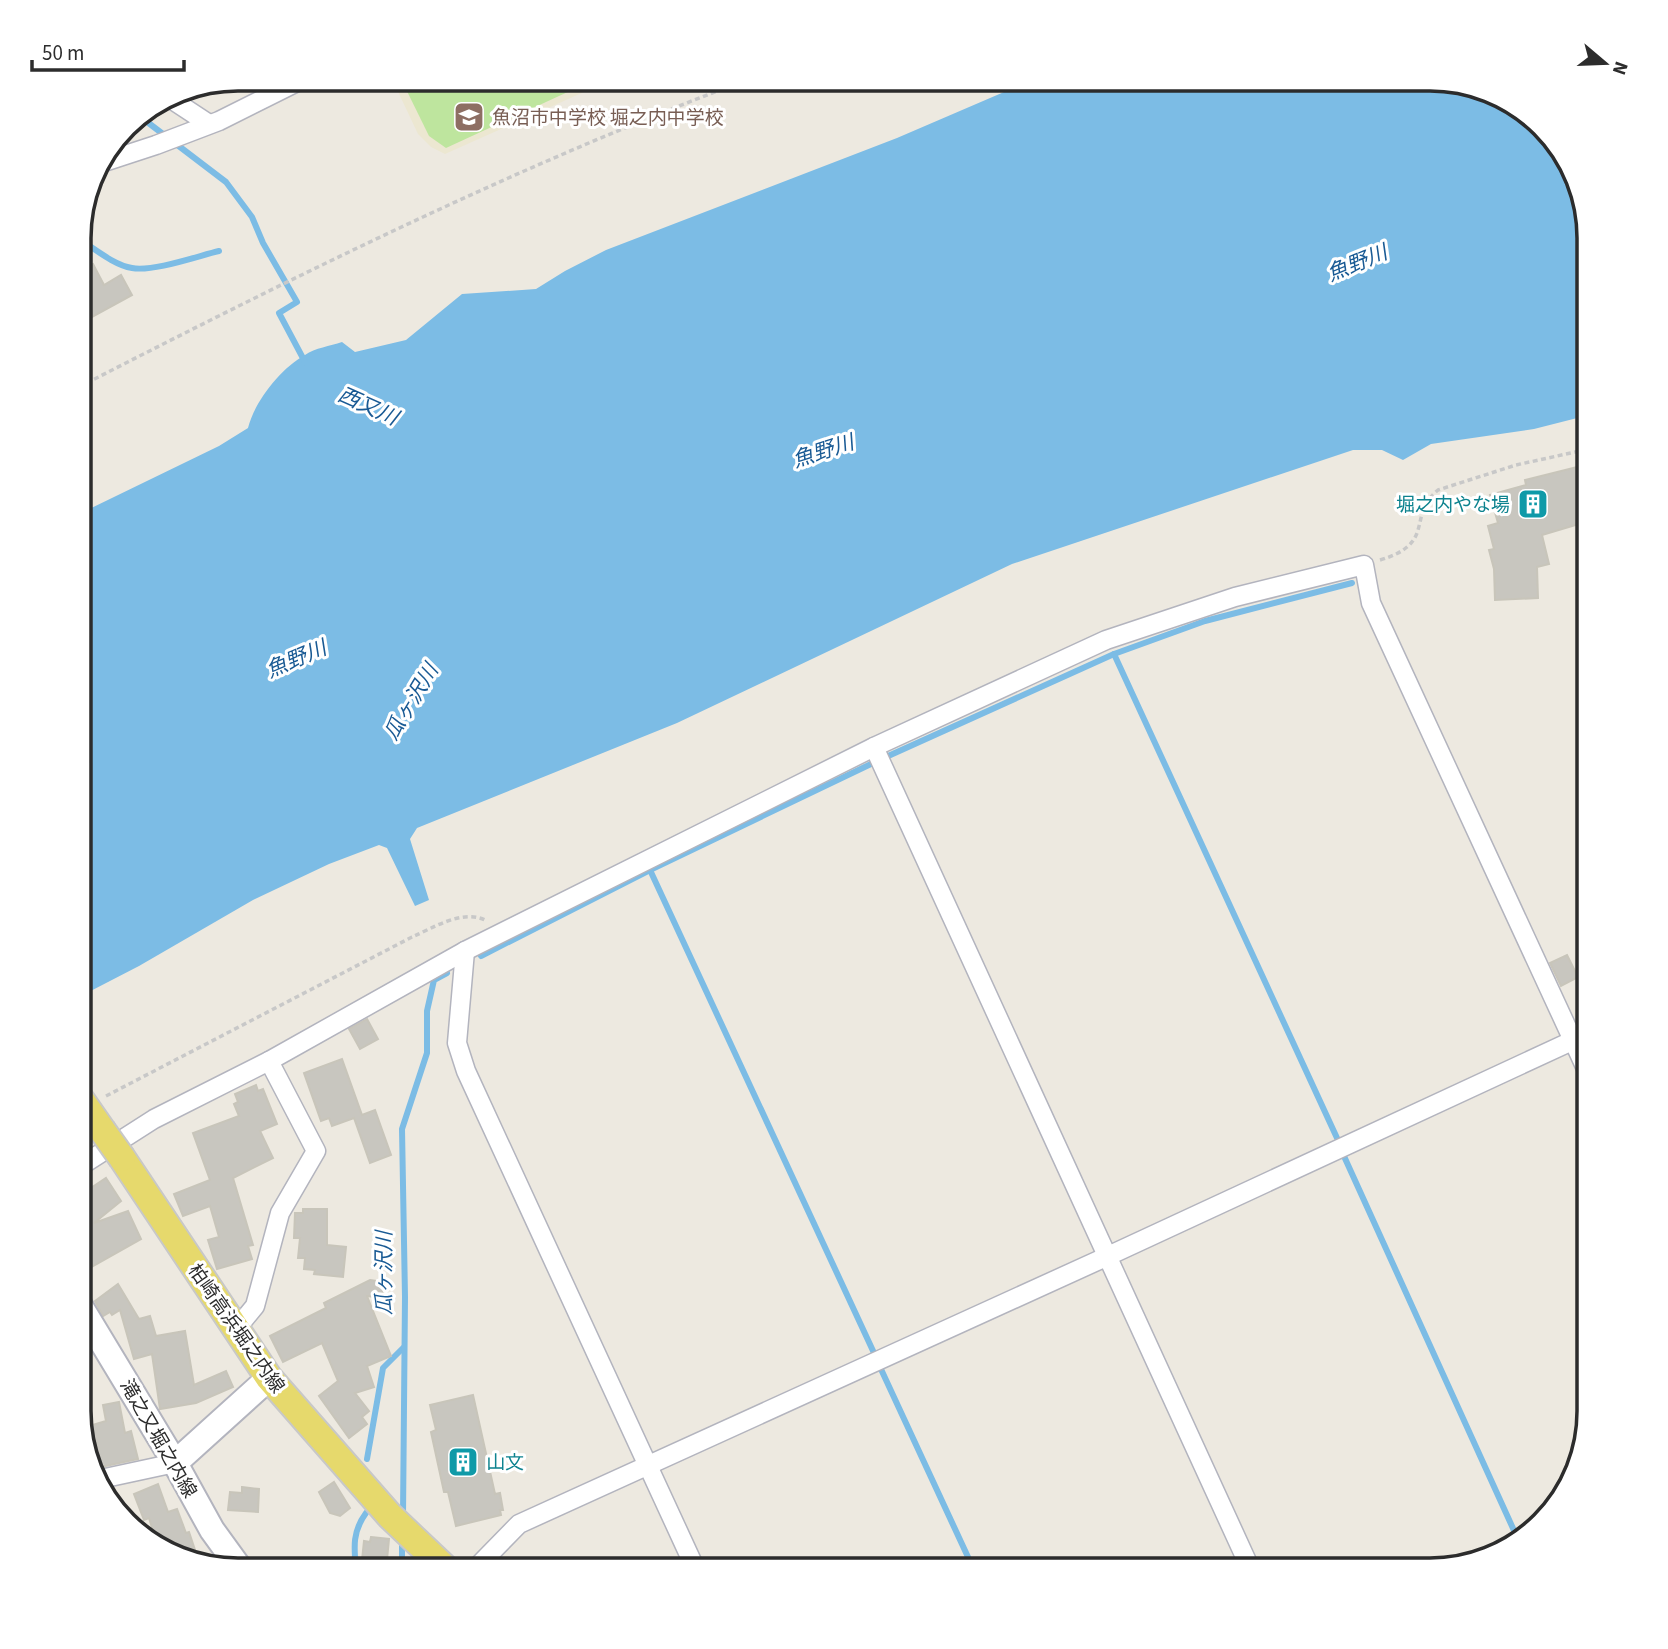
<svg xmlns="http://www.w3.org/2000/svg" width="1668" height="1649" viewBox="0 0 1668 1649" font-family="'Source Sans 3','Noto Sans JP',sans-serif">
<style>
.education{fill:#ece7d1}
.pitch{fill:#bee59e}
.water{fill:#7cbce5}
.lines{fill:none;stroke-linecap:round;stroke-linejoin:round}
.stream{stroke:#7cbce5;stroke-width:6}
.building{fill:#c8c6bf;stroke:#c8c5ba;stroke-width:2}
.street-casing{stroke:#b3b4be;stroke-width:21}
.secondary-casing{stroke:#b3b4be;stroke-width:28}
.primary-casing{stroke:#c8c8c8;stroke-width:30}
.path{stroke:#c8c8c8;stroke-width:3.5;stroke-dasharray:5 3.5;stroke-linecap:butt}
.street{stroke:#fff;stroke-width:18}
.secondary{stroke:#fff;stroke-width:24}
.primary{stroke:#e6d96c;stroke-width:26}
.primary-bridge-casing{stroke:#c8c8c8;stroke-width:30;stroke-linecap:butt}
.primary-bridge{stroke:#e6d96c;stroke-width:26}
.labels{text-anchor:middle;stroke-width:6;stroke-linejoin:round;paint-order:stroke}
.education-label{font-size:19px;fill:#785e54;stroke:#fff;text-anchor:start}
.culture-label{font-size:19px;fill:#0d838f;stroke:#fff;text-anchor:end}
.street-label{font-size:19px;fill:#2c2c2c;stroke:#fff}
.water-label{font-size:21px;font-style:italic;fill:#195a94;stroke:#fff}
.rim{fill:none;stroke:#2c2c2c;stroke-width:3.5}
</style>
<rect width="100%" height="100%" fill="#ede9e0"/>
<!-- education -->
<path class="education" d="M 392,79 L 613,79 L 445,154 L 431,147 L 418,134 Z"/>
<!-- pitch -->
<path class="pitch" d="M 401,79 L 596,79 L 446,148 L 429,136 Z"/>
<!-- water -->
<path class="water" d="M 1034,79 L 1440,79 L 1500,95 L 1550,133 L 1577,177 L 1589,237 L 1589,415 L 1534,429 L 1431,444 L 1403,460 L 1382,450 L 1353,450 L 1012,564 L 677,723 L 417,828 L 410,839 L 429,900 L 415,906 L 387,848 L 379,845 L 329,864 L 253,900 L 139,966 L 79,997 L 79,514 L 219,446 L 248,428 C 255,401 280,369 305,355 C 315,348 330,346 342,342 L 355,352 L 406,340 L 462,294 L 536,289 L 565,271 L 606,250 L 897,138 Z"/>
<g class="lines">
<!-- stream -->
<g class="stream">
<path d="M 138,115 L 226,182 L 252,217 L 263,243 L 297,302 L 279,313 L 305,362"/>
<path d="M 79,239 C 95,249 114,265 132,268 C 153,272 198,256 219,251"/>
<path d="M 1114,654 L 1337,1138"/>
<path d="M 886,757 L 1114,654 L 1205,621 L 1352,583"/>
<path d="M 650,870 L 874,1353"/>
<path d="M 481,956 L 650,870 L 873,763"/>
<path d="M 1343,1154 L 1516,1535"/>
<path d="M 880,1367 L 974,1570"/>
<path d="M 367,1459 L 383,1368 L 403,1348"/>
<path d="M 403,1516 L 405,1297 L 402,1129 L 427,1053 L 427,1011 L 434,980 L 447,973"/>
<path d="M 356,1570 C 354,1548 352,1532 366,1513"/>
<path d="M 402,1570 L 402,1537"/>
</g>
</g>
<!-- building -->
<g class="building">
<path d="M 93,264 L 104,285 L 121,275 L 132,295 L 79,324 L 79,271 Z"/>
<path d="M 1589,464 L 1589,521 L 1542,535 L 1549,564 L 1537,567 L 1538,598 L 1495,600 L 1494,569 L 1489,550 L 1494,549 L 1488,526 L 1498,523 L 1490,495 L 1526,485 L 1525,480 Z"/>
<path d="M 1567,955 L 1578,977 L 1561,986 L 1550,963 Z"/>
<path d="M 367,1019 L 378,1039 L 360,1049 L 349,1029 Z"/>
<path d="M 342,1059 L 362,1115 L 375,1110 L 391,1155 L 370,1163 L 354,1118 L 332,1126 L 329,1118 L 321,1121 L 304,1073 Z"/>
<path d="M 256,1085 L 258,1091 L 263,1089 L 277,1124 L 260,1131 L 273,1158 L 233,1178 L 253,1245 L 248,1246 L 252,1259 L 217,1269 L 208,1240 L 219,1237 L 210,1206 L 183,1216 L 174,1194 L 210,1180 L 193,1133 L 239,1116 L 234,1104 L 238,1102 L 235,1094 Z"/>
<path d="M 106,1178 L 121,1201 L 94,1223 L 128,1211 L 141,1239 L 79,1274 L 79,1196 Z"/>
<path d="M 303,1209 L 327,1209 L 327,1245 L 346,1247 L 343,1277 L 314,1274 L 315,1270 L 304,1269 L 305,1258 L 298,1258 L 300,1238 L 294,1238 L 295,1213 L 303,1213 Z"/>
<path d="M 370,1280 L 384,1282 L 382,1298 L 367,1296 L 391,1356 L 367,1366 L 374,1387 L 355,1393 L 369,1411 L 362,1417 L 367,1424 L 349,1438 L 319,1396 L 338,1381 L 322,1343 L 283,1362 L 270,1336 L 326,1308 L 324,1303 Z"/>
<path d="M 118,1284 L 139,1319 L 150,1316 L 156,1336 L 185,1331 L 194,1385 L 226,1371 L 233,1387 L 196,1403 L 160,1409 L 152,1354 L 134,1359 L 120,1310 L 112,1315 L 110,1312 L 103,1316 L 95,1301 Z"/>
<path d="M 473,1395 L 495,1494 L 500,1493 L 503,1510 L 500,1510 L 501,1515 L 456,1526 L 448,1492 L 444,1492 L 431,1432 L 436,1430 L 430,1405 Z"/>
<path d="M 119,1402 L 125,1433 L 131,1431 L 138,1459 L 96,1468 L 86,1427 L 106,1421 L 103,1405 Z"/>
<path d="M 334,1482 L 350,1508 L 340,1516 L 330,1513 L 319,1492 Z"/>
<path d="M 158,1484 L 168,1512 L 177,1509 L 186,1533 L 189,1532 L 199,1562 L 177,1558 L 157,1544 L 149,1518 L 144,1520 L 134,1494 Z"/>
<path d="M 242,1487 L 259,1489 L 258,1512 L 228,1510 L 230,1492 L 242,1493 Z"/>
<path d="M 371,1537 L 389,1539 L 386,1570 L 361,1570 L 364,1541 L 370,1542 Z"/>
</g>
<g class="lines">
<!-- street casing -->
<g class="street-casing">
<g id="street">
<path d="M 168,97 L 209,124"/>
<path d="M 98,164 L 156,145 L 219,121 L 303,79"/>
<path d="M 874,747 L 1251,1570"/>
<path d="M 465,951 L 457,1043 L 466,1071 L 696,1570"/>
<path d="M 79,1167 L 154,1119 L 269,1061 L 465,951 L 874,747 L 1106,640 L 1235,597 L 1364,565 L 1371,603 L 1589,1075"/>
<path d="M 237,1328 L 255,1306 L 280,1213 L 316,1151 L 269,1061"/>
<path d="M 96,1480 L 175,1463"/>
<path d="M 474,1570 L 519,1524 L 1108,1256 L 1574,1040"/>
</g>
</g>
<!-- secondary casing -->
<g class="secondary-casing">
<g id="secondary">
<path d="M 79,1304 L 175,1463 L 212,1530 L 241,1570"/>
<path d="M 175,1463 L 269,1378"/>
</g>
</g>
<!-- primary casing -->
<g class="primary-casing">
<g id="primary">
<path d="M 79,1097 L 102,1130"/>
<path d="M 122,1158 L 269,1378 L 390,1516 L 447,1570"/>
</g>
</g>
<!-- path -->
<g class="path">
<path d="M 79,387 C 297,275 519,165 749,79"/>
<path d="M 1380,560 C 1437,543 1406,517 1438,490 L 1516,465 L 1589,449"/>
<path d="M 106,1096 L 412,937 C 433,928 462,909 485,920"/>
</g>
<!-- street -->
<use href="#street" class="street"/>
<!-- secondary -->
<use href="#secondary" class="secondary"/>
<!-- primary -->
<use href="#primary" class="primary"/>
<!-- primary-bridge casing -->
<g class="primary-bridge-casing">
<path id="primary-bridge" d="M 102,1130 L 122,1158"/>
</g>
<!-- primary-bridge -->
<use href="#primary-bridge" class="primary-bridge"/>
</g>
<!-- icons -->
<defs>
<g id="school-square" transform="scale(1.575)"><rect x="-9" y="-9" width="18" height="18" rx="4" fill="#8d6e63" stroke="#fff"/><path d="M0-5L7-2L0 1L-7-2ZM-4 1L0 2.5L4 1V4Q0 6-4 4Z" fill="#fff"/></g>
<g id="building-square" transform="scale(1.575)"><rect x="-9" y="-9" width="18" height="18" rx="4" fill="#0f9aa8" stroke="#fff"/><path d="M-4-6H4V6H1V3H-1V6H-4ZM-2.5-4.3h1.7v1.8h-1.7ZM.8-4.3h1.7v1.8H.8ZM-2.5-1h1.7V.8h-1.7ZM.8-1h1.7V.8H.8Z" fill="#fff"/></g>
</defs>
<g fill-rule="evenodd">
<use href="#school-square" x="469" y="117"/>
<use href="#building-square" x="1533" y="504"/>
<use href="#building-square" x="463" y="1462"/>
</g>
<g class="labels">
<!-- education labels -->
<g class="education-label">
<text x="492" y="124">魚沼市中学校 堀之内中学校</text>
</g>
<!-- culture labels -->
<g class="culture-label">
<text x="1510" y="511">堀之内やな場</text>
<text x="486" y="1469" text-anchor="start">山文</text>
</g>
<!-- street labels -->
<g class="street-label">
<text transform="translate(237 1328) rotate(55)" y="7">柏崎高浜堀之内線</text>
<text transform="translate(159 1438) rotate(60)" y="7">滝之又堀之内線</text>
</g>
<!-- water labels -->
<g class="water-label">
<text transform="translate(1357 263) rotate(-22)" y="7">魚野川</text>
<text transform="translate(368 406) rotate(24)" y="7">西又川</text>
<text transform="translate(823 451) rotate(-18)" y="7">魚野川</text>
<text transform="translate(296 659) rotate(-23)" y="7">魚野川</text>
<text transform="translate(411 702) rotate(-59)" y="7">瓜ヶ沢川</text>
<text transform="translate(384 1273) rotate(-90)" y="7">瓜ヶ沢川</text>
</g>
</g>
<!-- crop -->
<path d="M0 0H1668V1649H0ZM238 91H1430A147 147 0 0 1 1577 238V1411A147 147 0 0 1 1430 1558H238A147 147 0 0 1 91 1411V238A147 147 0 0 1 238 91Z" fill="#fff" fill-rule="evenodd"/>
<path class="rim" d="M238 91H1430A147 147 0 0 1 1577 238V1411A147 147 0 0 1 1430 1558H238A147 147 0 0 1 91 1411V238A147 147 0 0 1 238 91Z"/>
<!-- north arrow -->
<g transform="translate(1605 63) rotate(109)" stroke="#ffffff" stroke-width="5" paint-order="stroke">
<path d="M0-5L12 26L0 18L-12 26Z" fill="#2c2c2c"/>
<text y="-10" font-size="19" font-weight="bold" text-anchor="middle" fill="#2c2c2c">N</text>
</g>
<!-- scale -->
<path d="M32 60v10h152v-10" fill="none" stroke="#2c2c2c" stroke-width="3.5"/>
<text x="42" y="60" font-size="21" fill="#2c2c2c" stroke="#ffffff" stroke-width="5" paint-order="stroke">50 m</text>
</svg>
